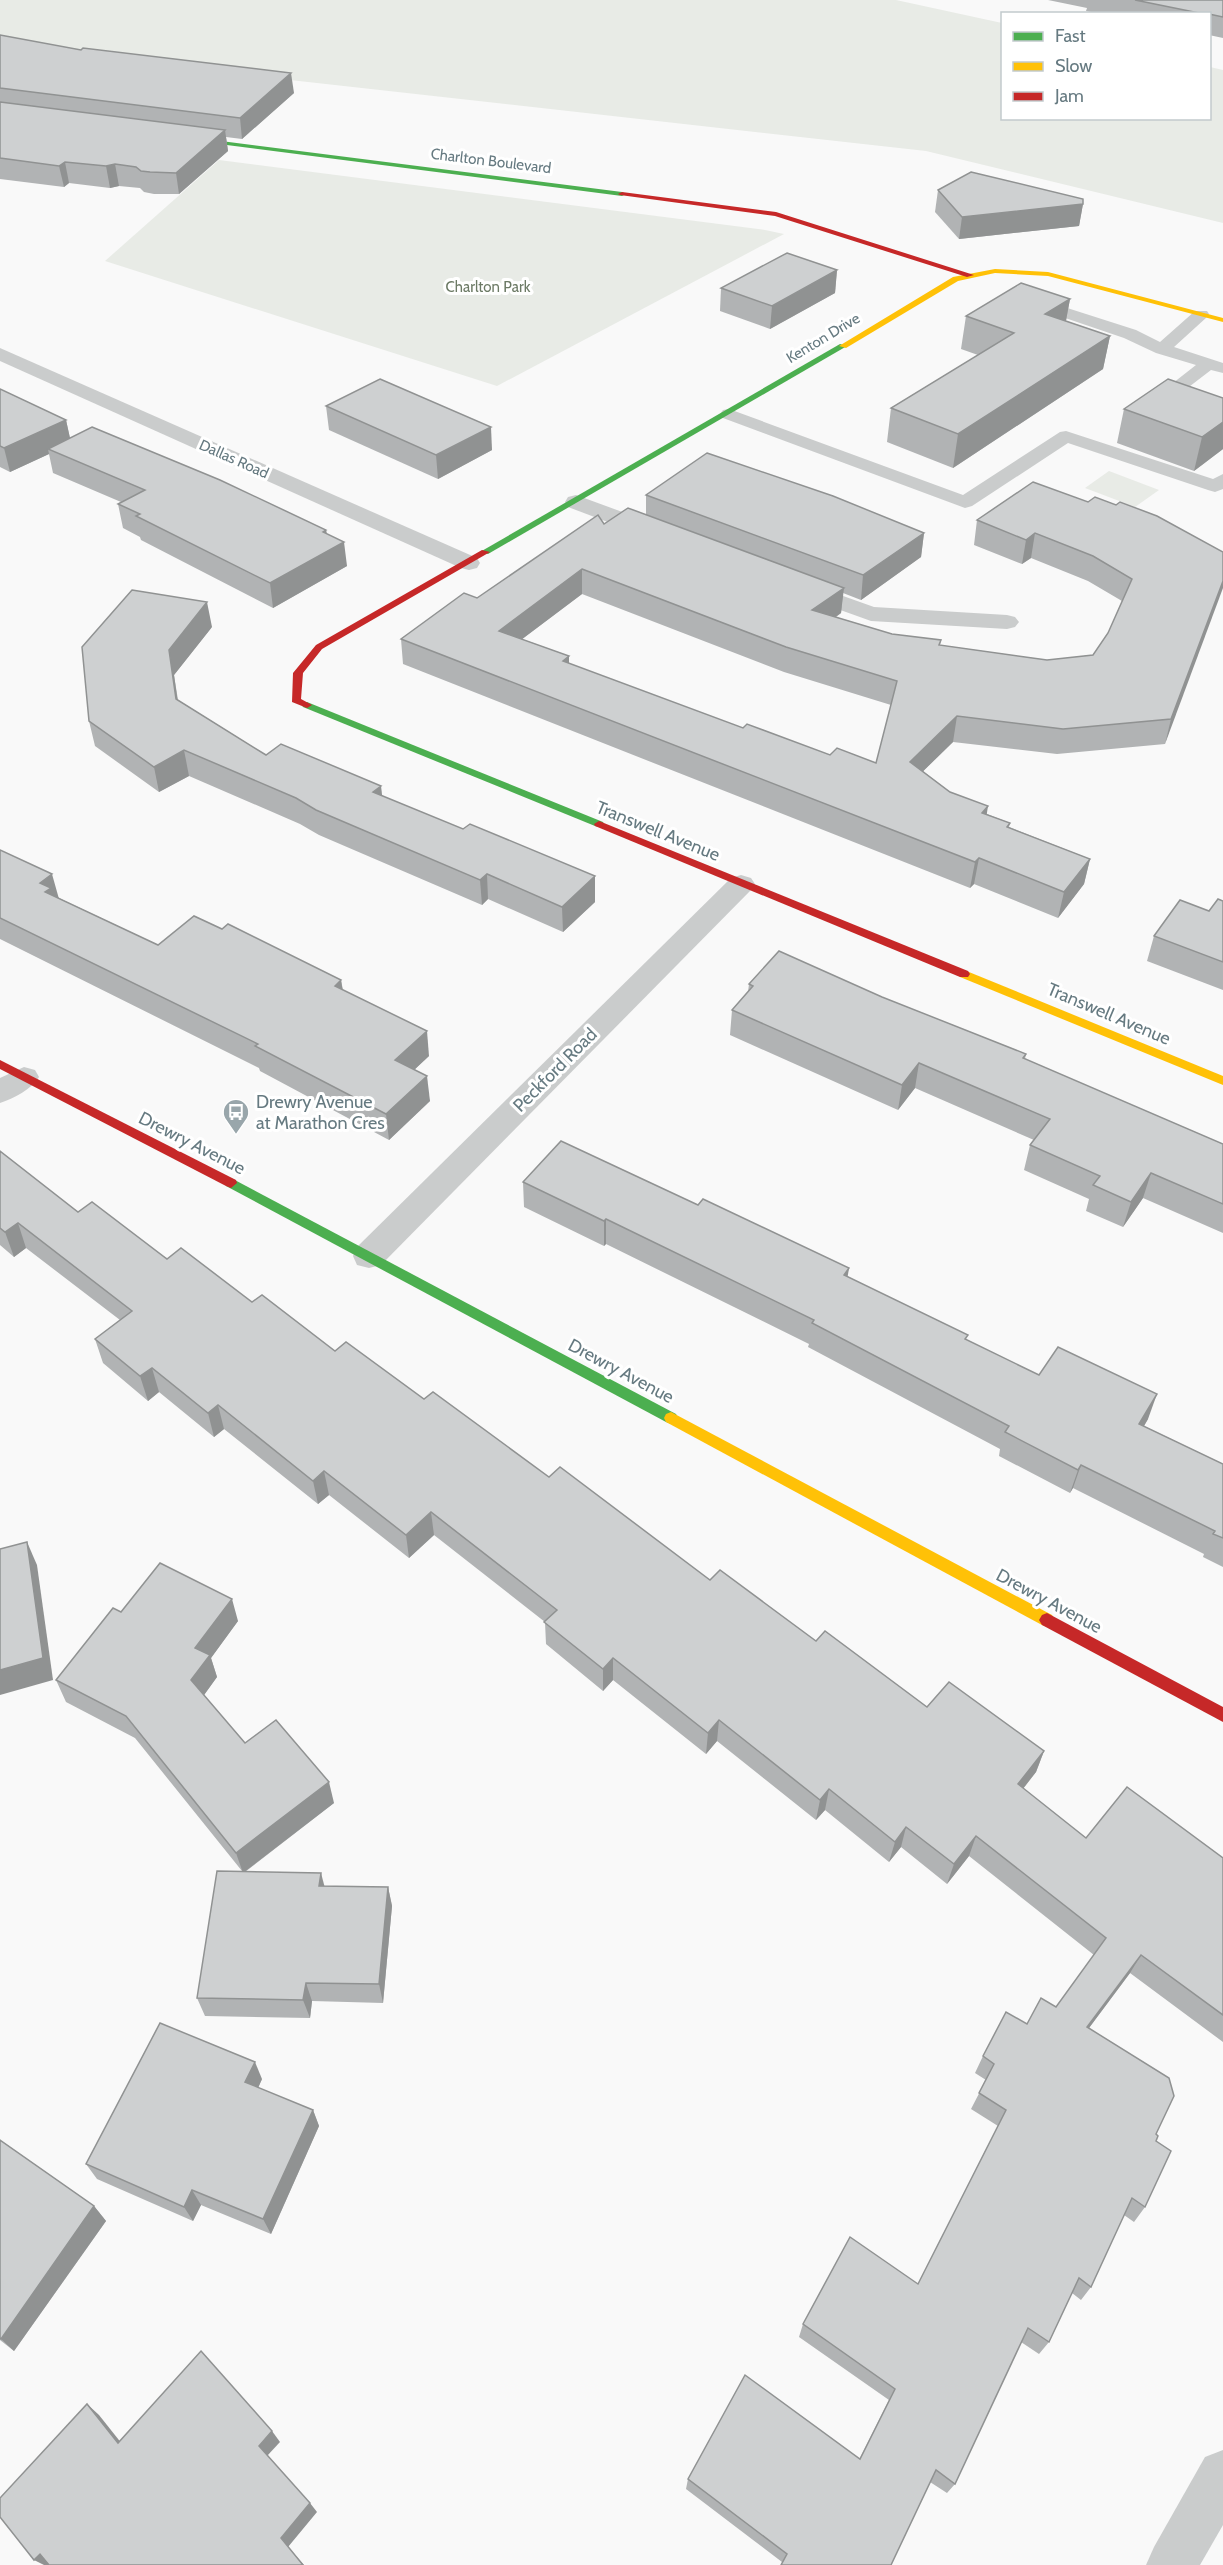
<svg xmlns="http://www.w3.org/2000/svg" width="1223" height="2565" viewBox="0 0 1223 2565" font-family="Cabin,sans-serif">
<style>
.green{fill:#e8ebe6}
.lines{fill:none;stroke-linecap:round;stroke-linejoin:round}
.lane{fill:#cacccc;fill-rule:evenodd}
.street{fill:#cacccc;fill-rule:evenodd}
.fast{fill:#4caf50;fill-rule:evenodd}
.slow{fill:#ffc107;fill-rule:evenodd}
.jam{fill:#c62828;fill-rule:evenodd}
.wall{fill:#b1b3b4;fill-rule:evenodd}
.shaded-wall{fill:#909292}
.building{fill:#ced0d1;stroke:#909292;stroke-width:1.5;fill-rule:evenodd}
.labels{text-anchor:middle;stroke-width:6;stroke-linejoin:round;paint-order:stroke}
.far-street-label{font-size:15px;fill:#667a81;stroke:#fff}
.far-park-label{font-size:15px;fill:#6c7a65;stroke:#fff}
.street-label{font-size:18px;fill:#667a81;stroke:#fff}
.poi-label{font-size:18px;fill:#667a81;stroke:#fff;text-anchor:start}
</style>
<rect width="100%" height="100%" fill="#f9f9f9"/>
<!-- green -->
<g class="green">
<path d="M 0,0 L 896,0 L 1002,23 L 1002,118 L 1210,118 L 1210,67 L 1223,70 L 1223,223 L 926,151 L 39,52 L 0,42 Z"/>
<path d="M 219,160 L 765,230 L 784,234 L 497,386 L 105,261 Z"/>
<path d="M 1109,471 L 1159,490 L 1135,507 L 1085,488 Z"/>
</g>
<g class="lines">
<!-- lane -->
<g class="lane">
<path d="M 1036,298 L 1136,330 L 1160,342 L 1195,311 L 1207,311 L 1209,314 L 1207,317 L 1174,347 L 1223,363 L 1223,373 L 1211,370 L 1181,393 L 1223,406 L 1223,417 L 1162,398 L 1159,394 L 1196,365 L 1156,353 L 1124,338 L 1030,306 L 1028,303 L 1030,300 Z"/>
<path d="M 729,409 L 963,495 L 1060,432 L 1066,431 L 1213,479 L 1223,474 L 1223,489 L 1215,492 L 1208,490 L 1068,443 L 972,506 L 965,508 L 723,418 L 720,414 L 723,410 Z"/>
</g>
<!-- street -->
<g class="street">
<path d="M 0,348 L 477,558 L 480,563 L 477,568 L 469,570 L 461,568 L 0,361 Z"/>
<path d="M 576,495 L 666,528 L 669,533 L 666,538 L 658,540 L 650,538 L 568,507 L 565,502 L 568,497 Z"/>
<path d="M 801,581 L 874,607 L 1007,615 L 1015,617 L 1019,622 L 1015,627 L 1007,629 L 871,621 L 793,593 L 790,588 L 793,583 Z"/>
<path d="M 741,875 L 751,878 L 755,884 L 751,890 L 381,1265 L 369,1268 L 357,1265 L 353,1256 L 357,1247 L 731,878 Z"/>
<path d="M 24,1067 L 35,1070 L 39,1077 C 31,1090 14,1098 0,1103 L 0,1078 Z"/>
<path d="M 1223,2450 L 1223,2525 L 1200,2565 L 1146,2565 L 1154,2547 L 1205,2457 Z"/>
</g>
<!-- fast -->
<g class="fast">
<path d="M 182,136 L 622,192 L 626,194 L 622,196 L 180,139 Z"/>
<path d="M 840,344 L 847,346 L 488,554 L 480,552 Z"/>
<path d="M 307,702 L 603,822 L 604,824 L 599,827 L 595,826 L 303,707 L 302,705 Z"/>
<path d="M 231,1178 L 676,1414 L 678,1418 L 676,1422 L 671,1424 L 666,1422 L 226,1186 L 225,1183 Z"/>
</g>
<!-- slow -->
<g class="slow">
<path d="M 995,269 L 1048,272 L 1223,318 L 1223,322 L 1048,276 L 995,273 L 958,281 L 846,348 L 839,346 L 953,277 Z"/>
<path d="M 964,970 L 1223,1076 L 1223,1085 L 960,977 L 958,974 Z"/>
<path d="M 671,1412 L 1052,1615 L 1055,1620 L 1052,1625 L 1047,1627 L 1042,1625 L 666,1422 L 664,1418 L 666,1414 Z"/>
</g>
<!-- jam -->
<g class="jam">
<path d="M 622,192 L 776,212 L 974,275 L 967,277 L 775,216 L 620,195 L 618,194 Z"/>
<path d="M 482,550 L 490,552 L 322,649 L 303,673 L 301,699 L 312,705 L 307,708 L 292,702 L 293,673 L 316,645 Z"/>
<path d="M 599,821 L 968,971 L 970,974 L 968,977 L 960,977 L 595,826 L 594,824 Z"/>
<path d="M 0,1060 L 236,1180 L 237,1183 L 231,1188 L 226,1186 L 0,1069 Z"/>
<path d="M 1047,1613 L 1223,1707 L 1223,1722 L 1042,1625 L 1039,1620 L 1042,1615 Z"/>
</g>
</g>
<!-- wall -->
<g class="wall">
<path d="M 1048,0 L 1223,0 L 1223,38 L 1209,35 L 1209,14 L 1101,14 L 1086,11 L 1087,8 Z"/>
<path d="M 0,35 L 294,93 L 242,139 L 226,137 L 228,151 L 179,194 L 154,194 L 144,192 L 140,188 L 119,186 L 110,188 L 69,183 L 64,187 L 0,179 Z"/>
<path d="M 938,190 L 1083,204 L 1079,226 L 959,239 L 935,212 Z"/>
<path d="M 837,270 L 835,293 L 770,329 L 720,311 L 721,288 Z"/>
<path d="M 1070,299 L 1066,321 L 1110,336 L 1103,369 L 953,468 L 887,442 L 891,408 L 978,355 L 961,349 L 966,316 Z"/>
<path d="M 0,389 L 66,420 L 70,438 L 326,530 L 327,534 L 347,566 L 273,608 L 141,540 L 140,537 L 123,528 L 118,504 L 121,502 L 53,473 L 49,454 L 10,472 L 0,467 Z"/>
<path d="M 1223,398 L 1223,449 L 1194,471 L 1117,443 L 1124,409 Z"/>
<path d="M 326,406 L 492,450 L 438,479 L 329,430 Z"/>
<path d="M 646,495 L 924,533 L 921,557 L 861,600 L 843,593 L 841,613 L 836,617 L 892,634 L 941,640 L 940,645 L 1047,660 L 1093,655 L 1108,633 L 1122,601 L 1088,581 L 1031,558 L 1022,564 L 974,545 L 977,520 L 1223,552 L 1165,744 L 1057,754 L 953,742 L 923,771 L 950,792 L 987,814 L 1010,823 L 1009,827 L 1090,859 L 1084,884 L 1058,918 L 974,884 L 970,888 L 403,664 L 401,639 L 477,598 L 604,524 L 646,515 ZM 582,594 L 784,672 L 891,705 L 876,763 L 830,755 L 743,728 L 569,664 L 569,656 L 522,639 Z"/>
<path d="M 212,627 L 174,675 L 178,700 L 266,755 L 382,796 L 463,829 L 595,876 L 595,902 L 563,932 L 488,899 L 482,905 L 319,835 L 300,824 L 189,776 L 159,792 L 95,746 L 89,721 Z"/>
<path d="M 0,850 L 59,898 L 158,945 L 222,929 L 341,980 L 343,990 L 429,1056 L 415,1069 L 430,1101 L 389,1140 L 260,1071 L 259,1068 L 0,939 Z"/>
<path d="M 1223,901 L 1223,990 L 1147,961 L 1154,936 L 1209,911 Z"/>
<path d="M 749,984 L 882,997 L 1026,1054 L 1025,1059 L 1223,1144 L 1223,1233 L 1143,1198 L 1123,1227 L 1086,1211 L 1089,1199 L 1024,1170 L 1030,1145 L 1034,1140 L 915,1088 L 898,1110 L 730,1035 L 732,1010 L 748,992 Z"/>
<path d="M 0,1151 L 78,1212 L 252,1302 L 335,1351 L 424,1399 L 710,1580 L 816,1641 L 927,1707 L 1044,1751 L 1036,1772 L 1023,1789 L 1086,1838 L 1223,1858 L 1223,2042 L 1130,1973 L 1089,2028 L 1156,2134 L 1156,2141 L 1145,2207 L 1134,2222 L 1124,2215 L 1091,2287 L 1081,2300 L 1072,2293 L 1049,2342 L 1039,2354 L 1021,2342 L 955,2484 L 947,2493 L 930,2482 L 782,2562 L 686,2489 L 688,2479 L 860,2458 L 889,2400 L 799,2337 L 803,2324 L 918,2284 L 998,2126 L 971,2109 L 986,2080 L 975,2073 L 983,2056 L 1027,2024 L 1056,2007 L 1094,1955 L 969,1856 L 947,1884 L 901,1847 L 889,1862 L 825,1810 L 816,1820 L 717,1741 L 706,1754 L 613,1680 L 603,1691 L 546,1644 L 545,1622 L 434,1535 L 409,1558 L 329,1495 L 318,1504 L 224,1429 L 214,1437 L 159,1392 L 148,1401 L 103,1363 L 95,1339 L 120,1320 L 26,1248 L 14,1257 L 0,1245 Z"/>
<path d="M 523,1182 L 698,1205 L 849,1268 L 847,1276 L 967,1340 L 1039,1375 L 1148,1419 L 1144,1426 L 1223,1464 L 1223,1567 L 1203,1557 L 1204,1554 L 1073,1488 L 1070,1493 L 999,1456 L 1000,1449 L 808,1347 L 809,1344 L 606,1244 L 604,1246 L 524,1207 Z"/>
<path d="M 121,1612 L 238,1621 L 211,1658 L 217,1677 L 204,1695 L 245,1743 L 334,1803 L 245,1872 L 324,1886 L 388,1887 L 392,1906 L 383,2003 L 312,2001 L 310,2018 L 205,2016 L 197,1998 L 242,1871 L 135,1738 L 66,1702 L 56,1680 Z"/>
<path d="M 262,2079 L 258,2088 L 313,2110 L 319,2126 L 271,2234 L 201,2205 L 193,2221 L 97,2179 L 86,2164 Z"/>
<path d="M 0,2140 L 94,2206 L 106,2221 L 14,2351 L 0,2340 Z"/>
</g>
<!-- shaded-wall -->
<g class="shaded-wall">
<path d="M 291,73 L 294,93 L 242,139 L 240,118 Z"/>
<path d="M 225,130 L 228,151 L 179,194 L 176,173 Z"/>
<path d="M 65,162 L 69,183 L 64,187 L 59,166 Z"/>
<path d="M 115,164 L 119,186 L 110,188 L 106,166 Z"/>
<path d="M 1083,204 L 1079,226 L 959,239 L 962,217 Z"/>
<path d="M 837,270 L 835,293 L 770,329 L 772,306 Z"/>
<path d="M 1070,299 L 1064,331 L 1045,314 Z"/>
<path d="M 1110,336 L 1103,369 L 953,468 L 958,434 Z"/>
<path d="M 66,420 L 71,443 L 48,449 L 49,454 L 10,472 L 4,448 Z"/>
<path d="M 1223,422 L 1223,449 L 1194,471 L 1202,437 Z"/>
<path d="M 491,427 L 492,450 L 438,479 L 436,455 Z"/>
<path d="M 326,530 L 329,550 L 344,542 L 347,566 L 273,608 L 270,583 L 323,532 Z"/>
<path d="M 924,533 L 921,557 L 861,600 L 863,575 Z"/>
<path d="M 1035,533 L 1031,558 L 1022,564 L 1026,540 Z"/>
<path d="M 582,569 L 582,594 L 501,655 L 499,631 Z"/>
<path d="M 1223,581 L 1223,588 L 1165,744 L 1171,719 Z"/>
<path d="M 844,588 L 841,613 L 810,635 L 812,610 Z"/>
<path d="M 207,602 L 212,627 L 174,675 L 181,724 L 176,699 L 169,650 Z"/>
<path d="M 569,656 L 569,681 L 563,661 Z"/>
<path d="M 957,716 L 953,742 L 907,787 L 910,762 Z"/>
<path d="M 184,750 L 189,776 L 159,792 L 154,767 Z"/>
<path d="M 381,786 L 384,811 L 373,792 Z"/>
<path d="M 988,806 L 984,832 L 982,813 Z"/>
<path d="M 979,858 L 974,884 L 970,888 L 975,862 Z"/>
<path d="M 1090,859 L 1084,884 L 1058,918 L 1064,892 Z"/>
<path d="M 52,874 L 59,899 L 58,914 L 40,883 Z"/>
<path d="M 487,874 L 488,899 L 482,905 L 480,880 Z"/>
<path d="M 595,876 L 595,902 L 563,932 L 562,907 Z"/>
<path d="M 341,980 L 345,1006 L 335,986 Z"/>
<path d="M 427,1031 L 429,1056 L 398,1085 L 395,1060 Z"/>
<path d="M 919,1063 L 915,1088 L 898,1110 L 902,1085 Z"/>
<path d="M 427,1076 L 430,1101 L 389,1140 L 386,1114 Z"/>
<path d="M 1151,1173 L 1143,1198 L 1123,1227 L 1131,1202 Z"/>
<path d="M 606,1219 L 606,1244 L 604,1246 L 604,1221 Z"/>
<path d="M 18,1223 L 26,1248 L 14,1257 L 5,1232 Z"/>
<path d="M 849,1268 L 845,1293 L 844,1275 Z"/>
<path d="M 152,1368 L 159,1392 L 148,1401 L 140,1376 Z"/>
<path d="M 1157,1394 L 1148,1419 L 1131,1448 L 1139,1424 Z"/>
<path d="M 218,1405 L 224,1429 L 214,1437 L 208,1413 Z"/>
<path d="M 1081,1465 L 1073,1488 L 1070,1493 L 1078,1470 Z"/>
<path d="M 324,1471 L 329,1495 L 318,1504 L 313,1481 Z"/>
<path d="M 431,1512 L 434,1535 L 409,1558 L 406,1535 Z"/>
<path d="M 27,1542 L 37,1565 L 53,1680 L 0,1695 L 0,1670 Z"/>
<path d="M 232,1599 L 238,1621 L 211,1658 L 217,1677 L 199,1702 L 191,1680 L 195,1648 Z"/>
<path d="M 613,1658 L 613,1680 L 603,1691 L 603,1669 Z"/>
<path d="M 719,1720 L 717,1741 L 706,1754 L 708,1733 Z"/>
<path d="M 1044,1751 L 1036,1772 L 1010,1805 L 1018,1784 Z"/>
<path d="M 329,1782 L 334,1803 L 243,1873 L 236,1853 Z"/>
<path d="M 829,1789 L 825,1810 L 816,1820 L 820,1800 Z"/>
<path d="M 906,1827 L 901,1847 L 889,1862 L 895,1842 Z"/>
<path d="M 976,1836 L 969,1856 L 947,1884 L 954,1864 Z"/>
<path d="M 321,1873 L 326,1892 L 319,1886 Z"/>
<path d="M 388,1887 L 392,1906 L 383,2003 L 379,1984 Z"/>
<path d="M 1141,1955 L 1130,1973 L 1077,2044 L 1087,2027 Z"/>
<path d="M 306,1983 L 312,2001 L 310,2018 L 303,2000 Z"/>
<path d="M 255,2062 L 262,2079 L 253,2099 L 245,2082 Z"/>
<path d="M 313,2110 L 319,2126 L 271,2234 L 263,2219 Z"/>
<path d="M 192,2190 L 201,2205 L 193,2221 L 184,2207 Z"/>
<path d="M 94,2206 L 106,2221 L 14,2351 L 1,2339 Z"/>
<path d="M 87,2404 L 99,2415 L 130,2454 L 118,2443 Z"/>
<path d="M 272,2431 L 280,2442 L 267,2456 L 259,2446 Z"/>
<path d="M 310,2503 L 317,2512 L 288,2547 L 304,2565 L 303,2565 L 281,2538 Z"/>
<path d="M 40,2554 L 50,2565 L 44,2565 L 34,2560 Z"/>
</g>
<!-- building -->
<g class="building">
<path d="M 1135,0 L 1223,0 L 1223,17 L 1209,14 L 1204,14 Z"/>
<path d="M 0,35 L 81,50 L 83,48 L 291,73 L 240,118 L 0,88 Z"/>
<path d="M 0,102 L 225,130 L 176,173 L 150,172 L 141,171 L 136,167 L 115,164 L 106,166 L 65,162 L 59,166 L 0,158 Z"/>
<path d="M 971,172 L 1083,199 L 1083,204 L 962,217 L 938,190 Z"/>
<path d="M 787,253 L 837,270 L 772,306 L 721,288 Z"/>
<path d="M 1021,283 L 1070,299 L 1045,314 L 1110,336 L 958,434 L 891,408 L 1014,333 L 966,316 Z"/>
<path d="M 380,379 L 491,427 L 436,455 L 326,406 Z"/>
<path d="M 1168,379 L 1223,398 L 1223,422 L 1202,437 L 1124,409 Z"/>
<path d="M 0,389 L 66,420 L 4,448 L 0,446 Z"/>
<path d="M 92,427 L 220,480 L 326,530 L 323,532 L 344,542 L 270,583 L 136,516 L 140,514 L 118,504 L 145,490 L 48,449 Z"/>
<path d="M 707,453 L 833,496 L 924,533 L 863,575 L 646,495 Z"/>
<path d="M 1033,482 L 1088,502 L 1095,497 L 1116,505 L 1120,502 L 1157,516 L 1223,552 L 1223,581 L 1171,719 L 1063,729 L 957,716 L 910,762 L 950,792 L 988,806 L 982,813 L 1010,823 L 1007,827 L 1090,859 L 1064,892 L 979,858 L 975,862 L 401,639 L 464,593 L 477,598 L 598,515 L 604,524 L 628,508 L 844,588 L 812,610 L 892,634 L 941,640 L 939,645 L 1047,660 L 1093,655 L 1108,633 L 1132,579 L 1093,556 L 1035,533 L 1026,540 L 977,520 ZM 582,569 L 786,647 L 897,681 L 876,763 L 837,748 L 830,755 L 747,724 L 743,728 L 563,661 L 569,656 L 499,631 Z"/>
<path d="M 132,590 L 207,602 L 169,650 L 176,699 L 266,755 L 281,744 L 381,786 L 373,792 L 463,829 L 470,824 L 595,876 L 562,907 L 487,874 L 480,880 L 316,810 L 296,798 L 184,750 L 154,767 L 89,721 L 82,647 Z"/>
<path d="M 0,850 L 52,874 L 40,883 L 51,888 L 45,892 L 158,945 L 194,916 L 222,929 L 228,924 L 341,980 L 335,986 L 427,1031 L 395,1060 L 427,1076 L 386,1114 L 255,1046 L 258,1044 L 0,918 Z"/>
<path d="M 1218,899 L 1223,901 L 1223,962 L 1154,936 L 1180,900 L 1209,911 Z"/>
<path d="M 779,951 L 882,997 L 1026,1054 L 1023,1058 L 1223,1144 L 1223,1204 L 1151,1173 L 1131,1202 L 1093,1185 L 1100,1176 L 1030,1145 L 1050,1119 L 919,1063 L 902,1085 L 732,1010 L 753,986 L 749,984 Z"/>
<path d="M 561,1141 L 698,1205 L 703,1199 L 849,1268 L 844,1275 L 968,1335 L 965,1339 L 1039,1375 L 1058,1347 L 1157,1394 L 1139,1424 L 1223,1464 L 1223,1538 L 1213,1534 L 1215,1531 L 1081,1465 L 1078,1470 L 1005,1432 L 1009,1426 L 812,1323 L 814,1320 L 606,1219 L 604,1221 L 523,1182 Z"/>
<path d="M 0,1151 L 78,1212 L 92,1202 L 167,1259 L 181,1248 L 252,1302 L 262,1295 L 335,1351 L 346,1342 L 424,1399 L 433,1392 L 549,1477 L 560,1467 L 710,1580 L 720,1570 L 816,1641 L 825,1631 L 927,1707 L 949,1682 L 1044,1751 L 1018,1784 L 1086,1838 L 1127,1787 L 1223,1858 L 1223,2015 L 1141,1955 L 1087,2027 L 1169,2078 L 1174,2096 L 1156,2134 L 1158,2136 L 1156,2141 L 1171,2151 L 1145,2207 L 1132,2198 L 1091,2287 L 1079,2278 L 1049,2342 L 1028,2328 L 955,2484 L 936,2470 L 891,2565 L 781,2565 L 787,2554 L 688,2479 L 745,2375 L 860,2459 L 895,2389 L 803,2324 L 850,2237 L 918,2284 L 1006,2110 L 979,2093 L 994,2064 L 983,2056 L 1006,2012 L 1027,2024 L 1041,1998 L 1056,2007 L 1106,1938 L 976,1836 L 954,1864 L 906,1827 L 895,1842 L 829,1789 L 820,1800 L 719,1720 L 708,1733 L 613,1658 L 603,1669 L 544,1622 L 557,1610 L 431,1512 L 406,1535 L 324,1471 L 313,1481 L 218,1405 L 208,1413 L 152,1368 L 140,1376 L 95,1339 L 132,1311 L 18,1223 L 5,1232 L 0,1228 Z"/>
<path d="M 27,1542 L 43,1658 L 0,1670 L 0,1549 Z"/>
<path d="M 160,1563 L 232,1599 L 195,1648 L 210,1655 L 191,1680 L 245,1743 L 276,1720 L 329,1782 L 236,1853 L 126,1716 L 56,1680 L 113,1608 L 121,1612 Z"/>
<path d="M 217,1871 L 321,1873 L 319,1886 L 388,1887 L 379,1984 L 306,1983 L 303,2000 L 197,1998 Z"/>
<path d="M 160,2023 L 255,2062 L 245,2082 L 313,2110 L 263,2219 L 192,2190 L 184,2207 L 86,2164 Z"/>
<path d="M 0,2140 L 94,2206 L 1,2339 L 0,2338 Z"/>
<path d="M 201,2351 L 272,2431 L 259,2446 L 310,2503 L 281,2538 L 303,2565 L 49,2565 L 40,2554 L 34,2560 L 0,2517 L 0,2498 L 87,2404 L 118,2443 Z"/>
</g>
<!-- icons -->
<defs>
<g id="bus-pin" transform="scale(1.35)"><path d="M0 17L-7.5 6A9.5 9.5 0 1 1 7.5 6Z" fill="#99a6ab" stroke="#fff"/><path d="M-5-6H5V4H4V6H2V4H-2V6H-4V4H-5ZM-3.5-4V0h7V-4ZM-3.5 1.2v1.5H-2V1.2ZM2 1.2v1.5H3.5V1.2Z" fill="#fff"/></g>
</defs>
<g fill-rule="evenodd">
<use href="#bus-pin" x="236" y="1112"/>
</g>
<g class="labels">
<!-- far-street labels -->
<g class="far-street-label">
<text transform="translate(491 161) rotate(7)" y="5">Charlton Boulevard</text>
<text transform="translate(823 338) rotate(-31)" y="5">Kenton Drive</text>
<text transform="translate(234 459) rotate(24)" y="5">Dallas Road</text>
</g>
<!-- far-park labels -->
<g class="far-park-label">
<text x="488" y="292">Charlton Park</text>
</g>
<!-- street labels -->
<g class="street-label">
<text transform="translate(658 831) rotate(22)" y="6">Transwell Avenue</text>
<text transform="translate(1109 1014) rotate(23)" y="6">Transwell Avenue</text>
<text transform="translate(555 1070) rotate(-45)" y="6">Peckford Road</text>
<text transform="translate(192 1143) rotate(27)" y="6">Drewry Avenue</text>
<text transform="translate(621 1371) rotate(28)" y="6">Drewry Avenue</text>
<text transform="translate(1049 1601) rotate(28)" y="6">Drewry Avenue</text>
</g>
<!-- poi labels -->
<g class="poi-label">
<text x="256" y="1108">Drewry Avenue<tspan x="256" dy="21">at Marathon Cres</tspan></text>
</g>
</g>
<!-- legend -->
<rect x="1001" y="12" width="210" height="108" fill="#ffffff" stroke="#c2cacd" stroke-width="1.5"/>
<rect x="1013" y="32" width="30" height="9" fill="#4caf50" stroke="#c2cacd" stroke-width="1.5"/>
<text x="1055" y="42" font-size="18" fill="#667a81">Fast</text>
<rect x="1013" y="62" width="30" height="9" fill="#ffc107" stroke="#c2cacd" stroke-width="1.5"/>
<text x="1055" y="72" font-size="18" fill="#667a81">Slow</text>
<rect x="1013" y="92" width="30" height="9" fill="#c62828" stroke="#c2cacd" stroke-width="1.5"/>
<text x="1055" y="102" font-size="18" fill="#667a81">Jam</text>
</svg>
